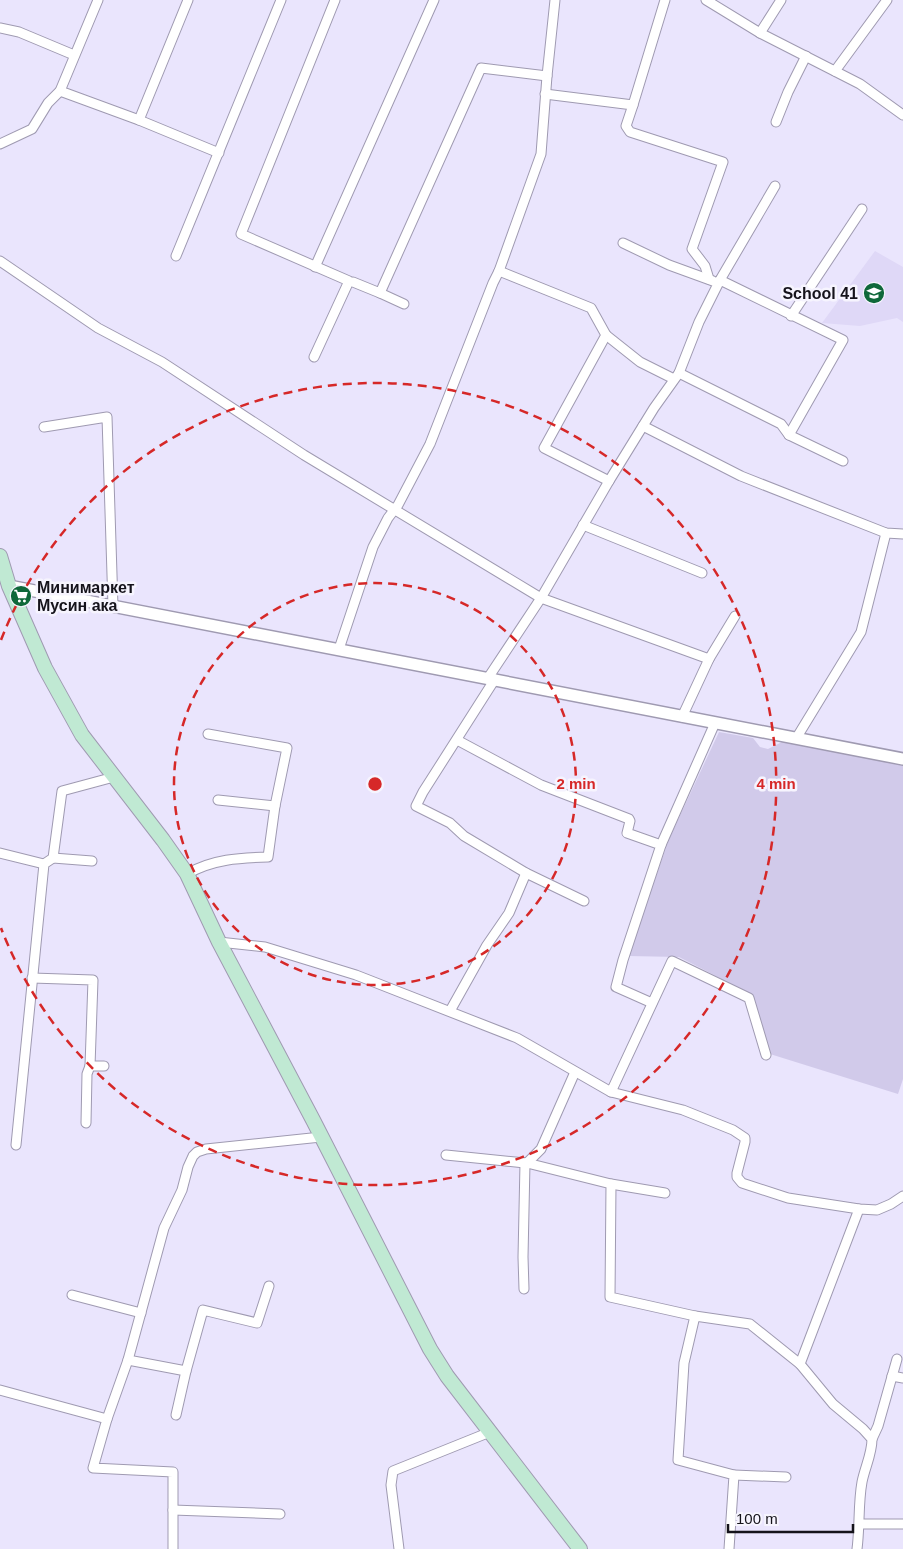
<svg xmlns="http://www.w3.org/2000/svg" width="903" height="1549" viewBox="0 0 903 1549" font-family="Helvetica,sans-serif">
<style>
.built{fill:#dfd8f7}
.green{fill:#d1caea}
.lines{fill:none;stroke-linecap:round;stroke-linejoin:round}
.minor-casing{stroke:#9f9ab1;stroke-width:11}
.tertiary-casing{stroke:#9f9ab1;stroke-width:14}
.secondary-casing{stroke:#9f9ab1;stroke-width:16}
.minor{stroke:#fff;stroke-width:9}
.tertiary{stroke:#fff;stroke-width:11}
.secondary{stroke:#c0e9d3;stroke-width:14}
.ring{fill:none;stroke:#d62828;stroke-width:2.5;stroke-dasharray:9 6}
.labels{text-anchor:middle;stroke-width:5;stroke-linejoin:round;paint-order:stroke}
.poi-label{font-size:16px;font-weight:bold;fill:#15131b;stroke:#f6f4fe;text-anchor:end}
.centre{fill:#d62828;stroke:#f6f4fe;stroke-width:2.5}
.ring-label{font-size:15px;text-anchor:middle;font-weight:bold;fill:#d62828;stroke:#f6f4fe;stroke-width:5;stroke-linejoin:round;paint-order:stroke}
</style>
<rect width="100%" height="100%" fill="#eae5fd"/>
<!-- built -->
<path class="built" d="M 875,251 L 903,267 L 903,322 L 897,318 L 860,326 L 822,323 Z"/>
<!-- green -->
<path class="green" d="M 719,732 L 753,738 L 760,747 L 768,749 L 784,741 L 903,765 L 903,1079 L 898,1094 L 770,1054 L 753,995 L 679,957 L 628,956 L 669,839 Z"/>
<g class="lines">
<!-- minor casing -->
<g class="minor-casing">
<g id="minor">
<path d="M 706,0 L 760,33 L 860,84 L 903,115"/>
<path d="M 0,28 L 19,32 L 74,55"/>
<path d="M 760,33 L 781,0"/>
<path d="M 835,71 L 887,0"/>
<path d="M 60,91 L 139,120 L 188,0"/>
<path d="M 545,94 L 633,105 L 665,0"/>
<path d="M 633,105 L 626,126 L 630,132 L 723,162 L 692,249 L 705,266 L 709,279"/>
<path d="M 139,120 L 219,153"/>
<path d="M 776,122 L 788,92 L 806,56"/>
<path d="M 0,144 L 32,129 L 48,103 L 60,91 L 98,0"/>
<path d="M 623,243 L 669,265 L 713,281"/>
<path d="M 176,256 L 281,0"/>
<path d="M 0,261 L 98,328 L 162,362 L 304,455 L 541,598 L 709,659 L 682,717"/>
<path d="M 315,267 L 434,0"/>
<path d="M 499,271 L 591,308 L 606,335 L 544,448 L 609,481"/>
<path d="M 720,280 L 843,340 L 789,435"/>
<path d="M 353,282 L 380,293 L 481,68 L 547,76"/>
<path d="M 380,293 L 404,304"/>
<path d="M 791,316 L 862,209"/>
<path d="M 606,335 L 640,362 L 674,379"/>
<path d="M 314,357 L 349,281 L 241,234 L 335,0"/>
<path d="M 679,373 L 781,424 L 789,435 L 843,461"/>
<path d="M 643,426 L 741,476 L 886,533 L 903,534"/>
<path d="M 44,427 L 107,417 L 113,606"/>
<path d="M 583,525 L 702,573"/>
<path d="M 339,649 L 373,547 L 388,518 L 398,505 L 430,444 L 493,283 L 499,271 L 541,154 L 547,76 L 555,0"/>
<path d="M 709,659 L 735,616"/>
<path d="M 488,678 L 541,598 L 609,481 L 654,408 L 679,373 L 699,322 L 720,280 L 775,186"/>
<path d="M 495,679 L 423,792 L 416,806 L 450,823 L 464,836 L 526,873"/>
<path d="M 797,737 L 861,632 L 886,533"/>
<path d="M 457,740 L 541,785 L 629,819 L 630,821 L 627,833 L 661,845 L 623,960 L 616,987 L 652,1003"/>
<path d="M 218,800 L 275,806"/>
<path d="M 661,845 L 715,723"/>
<path d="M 0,853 L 44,864"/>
<path d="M 53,858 L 92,861"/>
<path d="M 187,874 C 213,859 239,858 268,857 L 275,806 L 287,748 L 208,734"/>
<path d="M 219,942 L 265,947 L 356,975 L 517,1038 L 611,1092 L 683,1110 L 733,1130 L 745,1138 L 745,1142 L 737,1173 L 737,1177 L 742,1183 L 788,1198 L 859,1209 L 877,1210 L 891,1204 L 903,1196"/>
<path d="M 32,978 L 93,980 L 90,1066 L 104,1066"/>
<path d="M 450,1011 L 487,945 L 509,913 L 526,873 L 584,901"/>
<path d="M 611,1092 L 672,961 L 749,998 L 766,1055"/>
<path d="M 86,1123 L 87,1074 L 90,1066"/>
<path d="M 16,1145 L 44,864 L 53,858 L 62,791 L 114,777"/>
<path d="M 446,1155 L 525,1163"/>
<path d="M 527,1163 L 541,1149 L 575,1072"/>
<path d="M 611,1184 L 665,1193"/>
<path d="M 524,1289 L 523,1257 L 525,1163 L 527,1163 L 611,1184 L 610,1297 L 695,1316"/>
<path d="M 72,1295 L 141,1313"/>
<path d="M 128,1360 L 164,1228 L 182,1190 L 188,1167 L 193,1156 L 197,1152 L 206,1149 L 321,1137"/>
<path d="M 800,1364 L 859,1209"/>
<path d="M 186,1371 L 203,1310 L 257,1323 L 269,1286"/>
<path d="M 892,1376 L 903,1378"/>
<path d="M 0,1390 L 107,1419 L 93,1468 L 173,1472 L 173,1549"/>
<path d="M 107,1419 L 128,1360 L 186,1371 L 176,1415"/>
<path d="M 872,1439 L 878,1426 L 897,1359"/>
<path d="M 734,1475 L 786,1477"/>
<path d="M 173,1510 L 280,1514"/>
<path d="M 860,1524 L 903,1524"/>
<path d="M 399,1549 L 391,1485 L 393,1471 L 490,1432"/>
<path d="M 729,1549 L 734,1475 L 678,1460 L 684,1363 L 695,1316 L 750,1324 L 800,1364 L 833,1404 L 863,1429 L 872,1439 C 872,1454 865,1467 862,1482 C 858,1504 860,1526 857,1549"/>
</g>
</g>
<!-- tertiary casing -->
<g class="tertiary-casing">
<path id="tertiary" d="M 9,586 L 903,759"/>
</g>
<!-- secondary casing -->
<g class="secondary-casing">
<path id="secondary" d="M 0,556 L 9,586 L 45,668 L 82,735 L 163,840 L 187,874 L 219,942 L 313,1120 L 430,1349 L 447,1376 L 580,1549"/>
</g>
<!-- minor -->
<use href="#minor" class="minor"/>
<!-- tertiary -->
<use href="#tertiary" class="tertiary"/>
<!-- secondary -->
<use href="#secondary" class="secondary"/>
</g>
<!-- distance rings -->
<g class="ring">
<circle cx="375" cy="784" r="201"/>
<path d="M1 640A401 401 0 1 1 1 928"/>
</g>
<!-- icons -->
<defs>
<g id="school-disc" transform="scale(1.125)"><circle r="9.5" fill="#0f683a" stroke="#f6f4fe"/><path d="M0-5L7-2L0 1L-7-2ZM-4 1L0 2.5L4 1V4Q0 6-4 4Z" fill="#fff"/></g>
<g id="supermarket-disc" transform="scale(1.125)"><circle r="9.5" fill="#0f683a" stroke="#f6f4fe"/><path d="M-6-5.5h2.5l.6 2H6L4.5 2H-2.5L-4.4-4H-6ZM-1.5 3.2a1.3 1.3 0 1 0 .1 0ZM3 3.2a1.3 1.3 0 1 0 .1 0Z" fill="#fff"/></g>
</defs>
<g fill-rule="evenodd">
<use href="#school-disc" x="874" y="293"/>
<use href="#supermarket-disc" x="21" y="596"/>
</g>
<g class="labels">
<!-- poi labels -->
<g class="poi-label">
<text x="858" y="299">School 41</text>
<text x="37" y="593" text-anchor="start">Минимаркет<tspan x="37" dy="18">Мусин ака</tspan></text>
</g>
</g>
<circle cx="375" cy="784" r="8" class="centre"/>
<g class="ring-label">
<text x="576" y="789">2 min</text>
<text x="776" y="789">4 min</text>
</g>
<!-- scale -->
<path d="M728 1524v8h125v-8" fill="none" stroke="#15131b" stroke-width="2.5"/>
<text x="736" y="1524" font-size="15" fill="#15131b" stroke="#f6f4fe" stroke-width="4" paint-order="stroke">100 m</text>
</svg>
